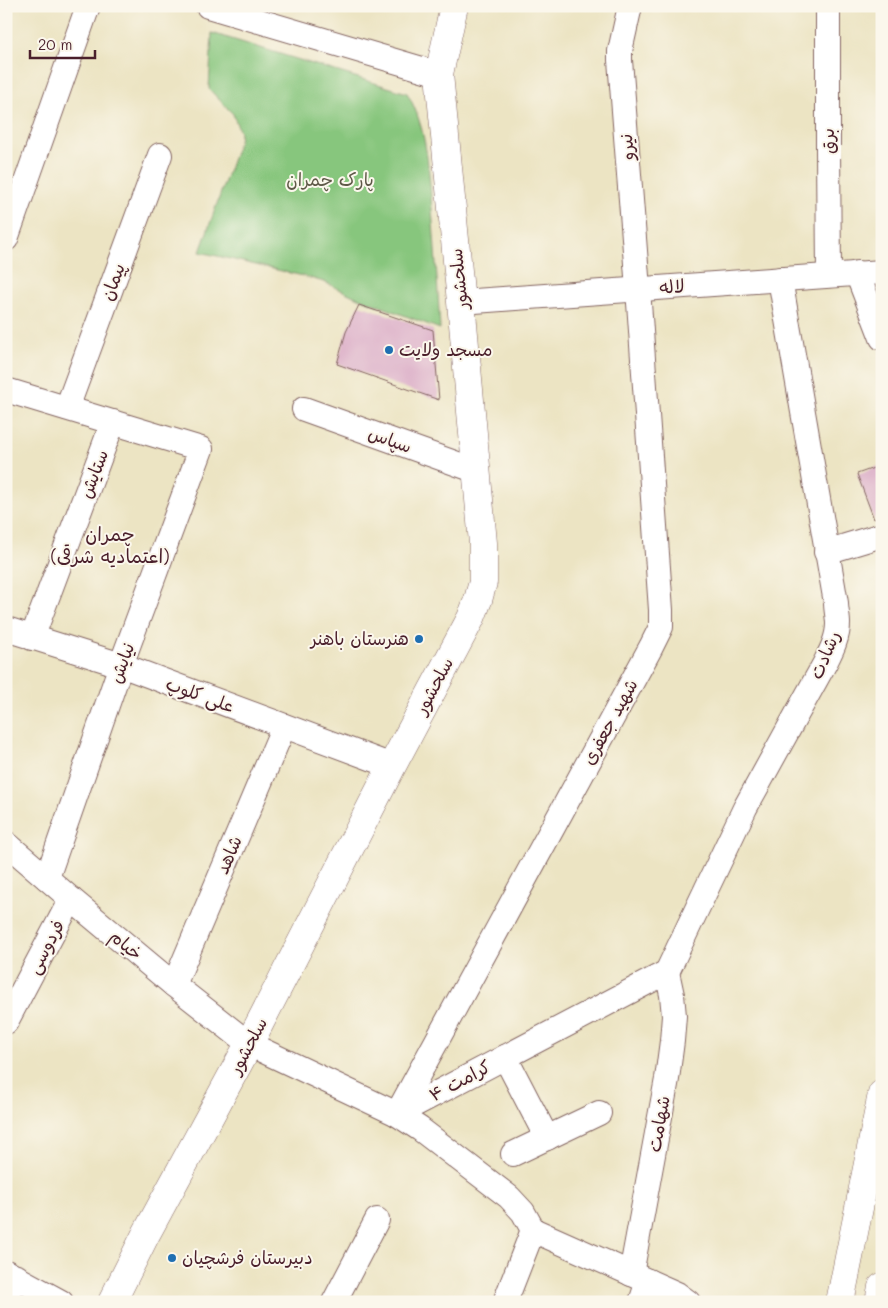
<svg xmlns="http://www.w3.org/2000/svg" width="888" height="1308" viewBox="0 0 888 1308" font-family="Mali,'Playpen Sans Arabic',sans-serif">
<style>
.green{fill:#87c67d;stroke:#687254}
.building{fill:#dbadc7}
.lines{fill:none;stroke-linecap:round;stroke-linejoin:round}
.minor-casing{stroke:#836460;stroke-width:26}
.tertiary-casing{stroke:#836460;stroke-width:29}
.secondary-casing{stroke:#836460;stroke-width:29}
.minor{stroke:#fff;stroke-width:24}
.tertiary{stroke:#fff;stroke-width:28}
.secondary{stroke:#fff;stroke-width:28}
.poi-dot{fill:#1f6fb2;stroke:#fbf7ec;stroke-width:2}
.labels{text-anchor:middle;stroke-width:4;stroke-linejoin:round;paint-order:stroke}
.street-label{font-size:18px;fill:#4a1f2b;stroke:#fbf7ec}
.park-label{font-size:18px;fill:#5f5948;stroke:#fbf7ec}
.poi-label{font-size:18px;fill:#4a1f2b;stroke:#fbf7ec;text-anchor:start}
.neighbourhood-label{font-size:19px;fill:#4a1f2b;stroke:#fbf7ec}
</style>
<rect width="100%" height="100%" fill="#fbf7ec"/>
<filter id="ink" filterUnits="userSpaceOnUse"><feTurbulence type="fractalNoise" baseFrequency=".02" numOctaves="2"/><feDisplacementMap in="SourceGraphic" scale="10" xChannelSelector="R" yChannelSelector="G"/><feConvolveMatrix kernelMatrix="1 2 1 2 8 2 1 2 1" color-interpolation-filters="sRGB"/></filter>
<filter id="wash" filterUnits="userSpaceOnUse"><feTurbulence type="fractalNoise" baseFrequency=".0096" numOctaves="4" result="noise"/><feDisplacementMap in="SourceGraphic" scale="20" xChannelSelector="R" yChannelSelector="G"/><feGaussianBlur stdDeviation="1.12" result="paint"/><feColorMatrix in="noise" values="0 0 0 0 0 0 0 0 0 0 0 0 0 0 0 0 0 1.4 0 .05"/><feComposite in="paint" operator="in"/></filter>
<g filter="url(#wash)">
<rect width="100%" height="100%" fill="#ece4c3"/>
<!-- green -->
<path class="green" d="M 212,33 L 407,93 C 427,126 429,172 432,209 C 435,249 438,289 440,329 L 356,297 L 324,282 L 303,276 L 200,252 L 239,141 L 240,133 L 233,114 L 209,89 Z"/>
<g id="blocks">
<!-- building -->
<g class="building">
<path d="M 359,305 L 433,330 L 439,400 L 337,364 L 346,332 Z"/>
<path d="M 882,465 L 882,516 L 874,519 L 857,474 Z"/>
</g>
</g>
</g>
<g filter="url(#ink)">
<use href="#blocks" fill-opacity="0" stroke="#836460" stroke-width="1"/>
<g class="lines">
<!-- minor casing -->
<g class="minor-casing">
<g id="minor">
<path d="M 208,6 L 439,74"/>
<path d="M 630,6 L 620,51 L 620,60 L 638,289 L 661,610 L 661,627 L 651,647 L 397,1114 L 420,1129 L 509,1197 L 523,1212 L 533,1230 L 677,1294 L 688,1302"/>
<path d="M 828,6 L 828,149 L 829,275"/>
<path d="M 6,239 L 88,6"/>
<path d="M 857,273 L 882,338"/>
<path d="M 461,302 L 882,272"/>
<path d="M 6,390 L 201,449 L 121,665 L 47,878"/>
<path d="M 67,408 L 160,155"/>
<path d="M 304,409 L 477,471"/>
<path d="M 826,552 L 882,535"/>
<path d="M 6,629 L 121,665 L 392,766"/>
<path d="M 32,638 L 113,422"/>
<path d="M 6,843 L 71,899 L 174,985 L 249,1044 L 397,1114 L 667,972"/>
<path d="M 667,972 L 745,808 L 825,663 C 831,651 838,638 838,624 C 838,617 836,610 836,603 L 780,279"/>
<path d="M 174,985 L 284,726"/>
<path d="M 6,1022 L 71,899"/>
<path d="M 505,1057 L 547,1138"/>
<path d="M 513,1154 L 599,1113"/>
<path d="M 6,1272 L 61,1302"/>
<path d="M 631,1274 L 667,1079 L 672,1041 L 674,1016 L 672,995 L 667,972"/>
<path d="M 6,1297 L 17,1277"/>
<path d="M 334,1302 L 377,1220"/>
<path d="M 505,1302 L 533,1230"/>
<path d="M 641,1302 L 648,1281"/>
</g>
</g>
<!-- tertiary casing -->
<g class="tertiary-casing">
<path id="tertiary" d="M 112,1302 L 146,1234 L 249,1044 L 392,766 L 471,618 L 478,600 L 483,582 L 483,543 L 461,302 L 439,74 L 454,6"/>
</g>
<!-- secondary casing -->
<g class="secondary-casing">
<g id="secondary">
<path d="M 840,1302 L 882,1094"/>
<path d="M 879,1302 L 882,1287"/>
</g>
</g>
<!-- minor -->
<use href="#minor" class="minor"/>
<!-- tertiary -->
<use href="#tertiary" class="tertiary"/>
<!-- secondary -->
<use href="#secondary" class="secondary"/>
</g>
</g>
<!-- markers -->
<g class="poi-dot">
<circle cx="389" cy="350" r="5"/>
<circle cx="419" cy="639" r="5"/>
<circle cx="172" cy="1258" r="5"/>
</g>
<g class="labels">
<!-- street labels -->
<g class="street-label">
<text transform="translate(828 141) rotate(-90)" y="6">برق</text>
<text transform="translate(627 147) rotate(-95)" y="6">نیرو</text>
<text transform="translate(459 279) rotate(-96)" y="6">سلحشور</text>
<text transform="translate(113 282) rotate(-70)" y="6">پیمان</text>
<text transform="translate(672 287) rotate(-4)" y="6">لاله</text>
<text transform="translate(390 440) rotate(20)" y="6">سپاس</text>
<text transform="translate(94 474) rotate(-69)" y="6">ستایش</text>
<text transform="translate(825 655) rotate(-67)" y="6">رشادت</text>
<text transform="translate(122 663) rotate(-70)" y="6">نیایش</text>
<text transform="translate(434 686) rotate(-62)" y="6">سلحشور</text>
<text transform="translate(200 695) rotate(20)" y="6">علی کلوپ</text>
<text transform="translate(610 722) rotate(-61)" y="6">شهید جعفری</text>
<text transform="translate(229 855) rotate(-67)" y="6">شاهد</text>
<text transform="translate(126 945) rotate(40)" y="6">خیام</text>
<text transform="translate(46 947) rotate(-62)" y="6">فردوسی</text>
<text transform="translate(248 1046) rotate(-62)" y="6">سلحشور</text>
<text transform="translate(460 1081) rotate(-28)" y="6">کرامت ۴</text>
<text transform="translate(659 1124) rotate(-80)" y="6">شهامت</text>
</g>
<!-- park labels -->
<g class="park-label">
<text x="330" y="186">پارک چمران</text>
</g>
<!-- poi labels -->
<g class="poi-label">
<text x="399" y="356">مسجد ولایت</text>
<text x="409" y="645" text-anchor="end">هنرستان باهنر</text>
<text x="182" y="1264">دبیرستان فرشچیان</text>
</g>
<!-- neighbourhood labels -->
<g class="neighbourhood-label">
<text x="110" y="541">چمران<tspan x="110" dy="22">(اعتمادیه شرقی)</tspan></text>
</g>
</g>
<!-- margin -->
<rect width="888" height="1308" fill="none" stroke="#fbf7ec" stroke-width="25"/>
<!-- scale -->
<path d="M30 50v8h65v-8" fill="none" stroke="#4a1f2b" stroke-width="2.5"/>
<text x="38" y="50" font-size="15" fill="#4a1f2b" stroke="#fbf7ec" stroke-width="4" paint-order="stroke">20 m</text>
</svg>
